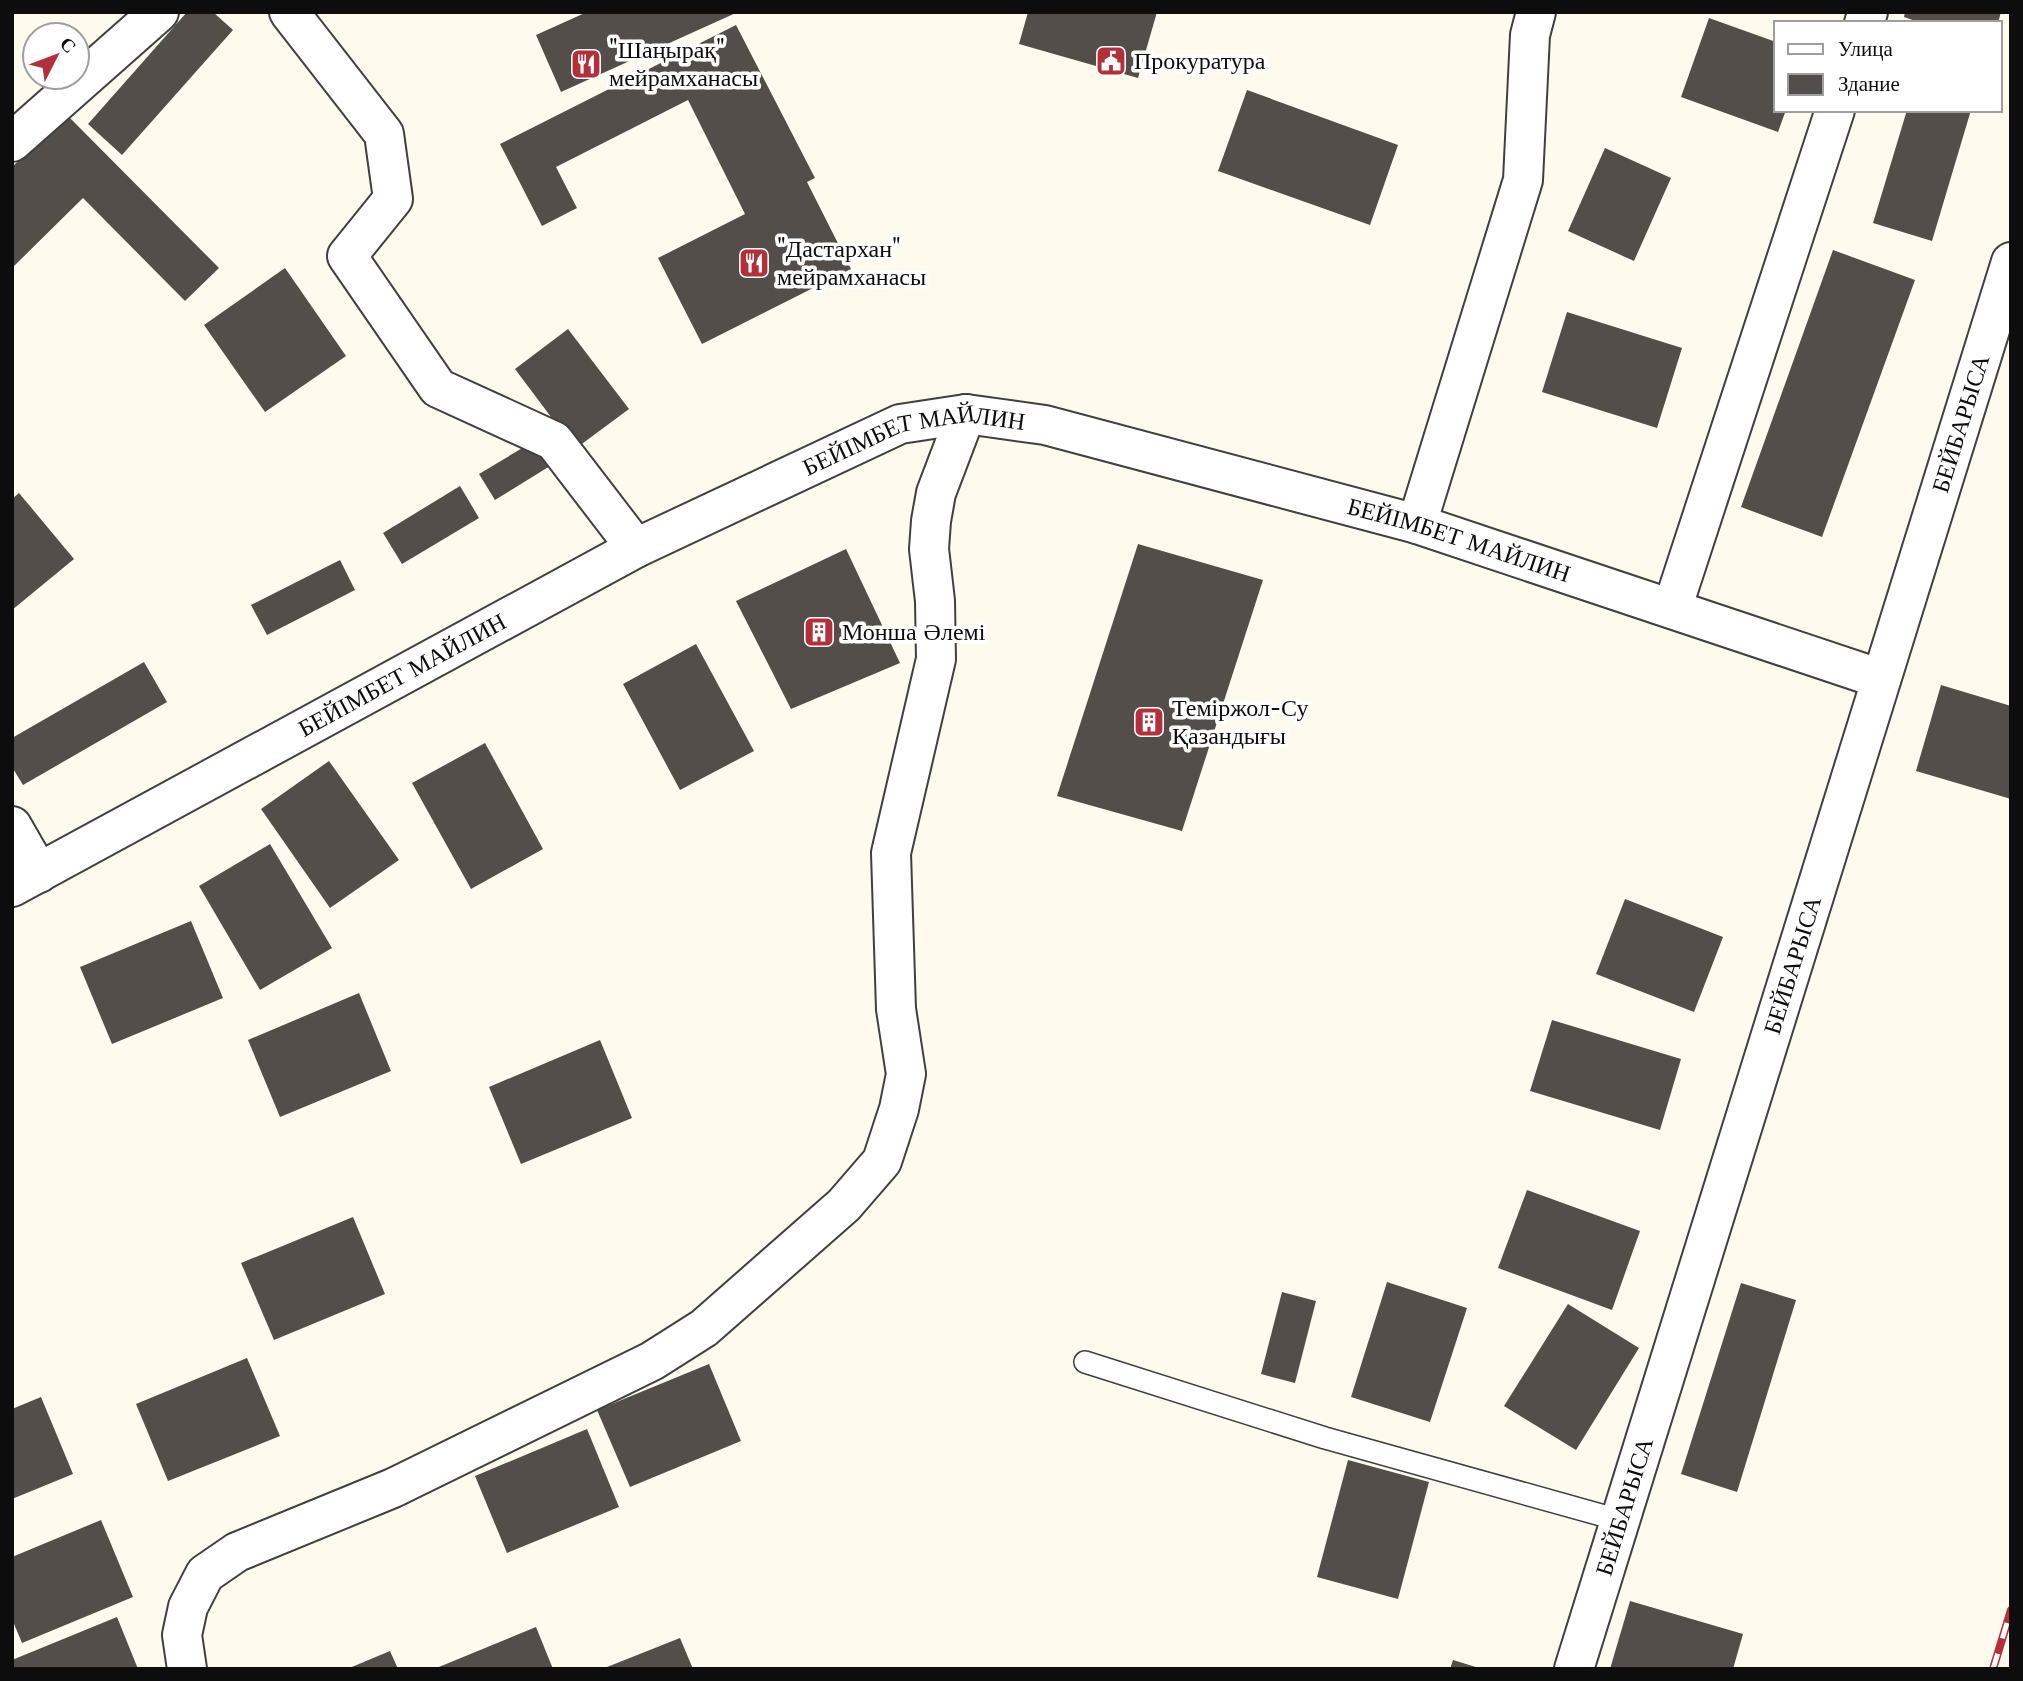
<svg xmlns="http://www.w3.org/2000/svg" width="2023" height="1681" viewBox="0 0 2023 1681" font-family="'Libre Baskerville',serif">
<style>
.building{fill:#544e4a}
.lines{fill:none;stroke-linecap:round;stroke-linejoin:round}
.service-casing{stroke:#404040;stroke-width:24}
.minor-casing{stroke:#404040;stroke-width:42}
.tertiary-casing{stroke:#404040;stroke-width:42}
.service{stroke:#fff;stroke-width:21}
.minor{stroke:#fff;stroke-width:38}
.tertiary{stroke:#fff;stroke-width:38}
.rail-casing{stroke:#b32f39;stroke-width:8}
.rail{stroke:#fff;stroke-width:5;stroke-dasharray:16;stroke-linecap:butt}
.labels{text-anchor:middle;stroke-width:7;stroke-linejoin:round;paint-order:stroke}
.poi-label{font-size:24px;fill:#0d0d0d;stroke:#fff;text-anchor:start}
.street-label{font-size:24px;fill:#0d0d0d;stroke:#fff}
</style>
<rect width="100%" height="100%" fill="#fefaee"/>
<!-- building -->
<g class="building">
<path d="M 187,12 L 213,12 L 233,30 L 122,155 L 88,124 Z"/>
<path d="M 587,12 L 738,12 L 561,92 L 536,35 Z"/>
<path d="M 1028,12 L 1157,12 L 1138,78 L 1019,44 Z"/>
<path d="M 1905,12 L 2001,12 L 1998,23 L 1921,23 L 1904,17 Z"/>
<path d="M 1709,18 L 1776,42 L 1776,110 L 1786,110 L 1778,132 L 1681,97 Z"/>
<path d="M 736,25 L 815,178 L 807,182 L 851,269 L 702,344 L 658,258 L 745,214 L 688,100 L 556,167 L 577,208 L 542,226 L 500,144 Z"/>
<path d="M 1247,90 L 1398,145 L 1370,225 L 1218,171 Z"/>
<path d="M 1907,110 L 1971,110 L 1932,241 L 1873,223 Z"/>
<path d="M 66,114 L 219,268 L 185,301 L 83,198 L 12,268 L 12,167 Z"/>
<path d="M 1605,148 L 1671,178 L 1634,261 L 1568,231 Z"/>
<path d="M 1833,250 L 1915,280 L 1822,537 L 1741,507 Z"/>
<path d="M 285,268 L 346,356 L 265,412 L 204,325 Z"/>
<path d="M 1567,312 L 1682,348 L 1657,428 L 1542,392 Z"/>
<path d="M 568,329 L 629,409 L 575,449 L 515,369 Z"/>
<path d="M 534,441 L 550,466 L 495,500 L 479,474 Z"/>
<path d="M 460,486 L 479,518 L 402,564 L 383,533 Z"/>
<path d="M 19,493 L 74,559 L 12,610 L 12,499 Z"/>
<path d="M 1138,544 L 1263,580 L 1182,831 L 1057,796 Z"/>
<path d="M 846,549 L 900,663 L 791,709 L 736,601 Z"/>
<path d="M 340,560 L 355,590 L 267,635 L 251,605 Z"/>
<path d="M 696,644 L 754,751 L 680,790 L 623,684 Z"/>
<path d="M 144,662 L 167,702 L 23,785 L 12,767 L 12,738 Z"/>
<path d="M 1941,685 L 2011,706 L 2011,799 L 1916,771 Z"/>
<path d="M 485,743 L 543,849 L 471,889 L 412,783 Z"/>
<path d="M 329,761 L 399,860 L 330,908 L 261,809 Z"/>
<path d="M 270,844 L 332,948 L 260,990 L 199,886 Z"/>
<path d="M 1625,899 L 1723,937 L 1694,1012 L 1596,974 Z"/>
<path d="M 191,921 L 223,998 L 112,1044 L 80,967 Z"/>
<path d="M 359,993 L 391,1071 L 280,1117 L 248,1040 Z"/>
<path d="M 1552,1020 L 1681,1059 L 1660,1130 L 1530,1091 Z"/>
<path d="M 600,1040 L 632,1118 L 521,1164 L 489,1087 Z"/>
<path d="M 1527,1190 L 1640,1231 L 1612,1310 L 1498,1268 Z"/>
<path d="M 353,1217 L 385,1294 L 274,1340 L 241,1263 Z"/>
<path d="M 1387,1282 L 1467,1308 L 1430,1422 L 1351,1397 Z"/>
<path d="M 1741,1283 L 1796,1300 L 1737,1492 L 1681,1474 Z"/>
<path d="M 1282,1292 L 1316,1301 L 1295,1383 L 1261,1374 Z"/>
<path d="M 1568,1304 L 1639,1348 L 1576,1450 L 1504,1406 Z"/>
<path d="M 247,1358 L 280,1436 L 168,1481 L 136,1404 Z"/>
<path d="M 709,1364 L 741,1441 L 630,1487 L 597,1410 Z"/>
<path d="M 41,1397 L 73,1474 L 12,1499 L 12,1409 Z"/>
<path d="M 587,1429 L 619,1507 L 507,1553 L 475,1476 Z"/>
<path d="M 1348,1460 L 1429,1482 L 1398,1599 L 1317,1577 Z"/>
<path d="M 101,1520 L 133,1597 L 22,1643 L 12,1619 L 12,1557 Z"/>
<path d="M 1630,1601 L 1743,1634 L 1733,1669 L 1610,1669 Z"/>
<path d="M 117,1617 L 138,1669 L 12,1669 L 12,1660 Z"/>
<path d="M 536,1627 L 553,1669 L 434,1669 Z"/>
<path d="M 680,1638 L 693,1669 L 602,1669 Z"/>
<path d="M 390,1651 L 398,1669 L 347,1669 Z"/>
<path d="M 1453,1660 L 1479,1668 L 1478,1669 L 1450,1669 Z"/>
</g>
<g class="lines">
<!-- service casing -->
<g class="service-casing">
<path id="service" d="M 1085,1362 L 1325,1438 L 1619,1520"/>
</g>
<!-- minor casing -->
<g class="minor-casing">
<g id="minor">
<path d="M 289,12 L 384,134 L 393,199 L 347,256 L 438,388 L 554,441 L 636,548"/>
<path d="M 1864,23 L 1868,12"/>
<path d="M 12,142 L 159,12"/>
<path d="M 1417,524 L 1523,180 L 1530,35 L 1536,12"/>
<path d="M 1672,609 L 1835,110"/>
<path d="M 12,826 L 39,873"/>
<path d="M 187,1669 L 182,1635 L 188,1607 L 205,1574 L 237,1552 L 393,1488 L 652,1361 L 704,1328 L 844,1205 L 882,1161 L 899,1109 L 906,1074 L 896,1009 L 891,853 L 936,659 L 935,601 L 929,549 L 931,521 L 936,493 L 966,414"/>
</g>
</g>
<!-- tertiary casing -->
<g class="tertiary-casing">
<g id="tertiary">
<path id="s1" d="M 12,887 L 636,548 L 900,424 L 966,414 L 1045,425 L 1417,524 L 1881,679"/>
<path id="s2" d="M 1574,1669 L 2011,262"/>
</g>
</g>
<!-- service -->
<use href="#service" class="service"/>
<!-- minor -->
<use href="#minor" class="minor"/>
<!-- tertiary -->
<use href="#tertiary" class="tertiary"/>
<!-- rail casing -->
<g class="rail-casing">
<path id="rail" d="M 1993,1669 L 2011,1610"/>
</g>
<!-- rail -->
<use href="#rail" class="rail"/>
</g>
<!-- icons -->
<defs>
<g id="civic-square" transform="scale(1.575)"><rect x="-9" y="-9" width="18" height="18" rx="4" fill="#b32f39" stroke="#fff"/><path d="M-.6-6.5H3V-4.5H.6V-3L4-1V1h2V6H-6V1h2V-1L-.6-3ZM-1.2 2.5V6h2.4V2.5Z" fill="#fff"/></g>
<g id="restaurant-square" transform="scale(1.575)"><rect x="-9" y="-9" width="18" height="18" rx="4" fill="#b32f39" stroke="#fff"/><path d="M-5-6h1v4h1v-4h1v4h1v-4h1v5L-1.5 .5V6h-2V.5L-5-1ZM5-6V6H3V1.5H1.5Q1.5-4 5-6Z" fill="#fff"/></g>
<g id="building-square" transform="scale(1.575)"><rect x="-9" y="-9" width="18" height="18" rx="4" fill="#b32f39" stroke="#fff"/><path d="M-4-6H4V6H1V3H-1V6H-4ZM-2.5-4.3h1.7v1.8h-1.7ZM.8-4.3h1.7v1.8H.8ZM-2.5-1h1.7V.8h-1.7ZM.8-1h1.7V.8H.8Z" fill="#fff"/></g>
</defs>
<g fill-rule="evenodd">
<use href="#civic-square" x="1111" y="61"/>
<use href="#restaurant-square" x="586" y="64"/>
<use href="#restaurant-square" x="754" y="263"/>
<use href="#building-square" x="819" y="632"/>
<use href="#building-square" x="1149" y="722"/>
</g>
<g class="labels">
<!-- poi labels -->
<g class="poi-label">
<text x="609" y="58">"Шаңырақ"<tspan x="609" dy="28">мейрамханасы</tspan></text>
<text x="1134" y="69">Прокуратура</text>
<text x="777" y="257">"Дастархан"<tspan x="777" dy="28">мейрамханасы</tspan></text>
<text x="842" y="640">Монша Әлемі</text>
<text x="1172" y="716">Теміржол-Су<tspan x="1172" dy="28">Қазандығы</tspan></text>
</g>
<!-- street labels -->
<g class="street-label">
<text dy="8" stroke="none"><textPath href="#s2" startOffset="1304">БЕЙБАРЫСА</textPath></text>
<text dy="8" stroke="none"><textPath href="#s1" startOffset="1012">БЕЙІМБЕТ МАЙЛИН</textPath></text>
<text dy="8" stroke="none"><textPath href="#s1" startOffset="1578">БЕЙІМБЕТ МАЙЛИН</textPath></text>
<text dy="8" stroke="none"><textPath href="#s1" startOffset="444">БЕЙІМБЕТ МАЙЛИН</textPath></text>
<text dy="8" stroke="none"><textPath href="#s2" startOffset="737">БЕЙБАРЫСА</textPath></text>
<text dy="8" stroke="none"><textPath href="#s2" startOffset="170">БЕЙБАРЫСА</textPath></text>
</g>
</g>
<!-- border -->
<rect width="2023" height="1681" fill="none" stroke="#0d0d0d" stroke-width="28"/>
<!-- legend -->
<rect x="1774" y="21" width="228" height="91" fill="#ffffff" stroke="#9e9e9e" stroke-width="2"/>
<rect x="1788" y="44" width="35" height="10" fill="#ffffff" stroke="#9e9e9e" stroke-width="2"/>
<text x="1838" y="56" font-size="21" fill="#0d0d0d">Улица</text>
<rect x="1788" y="74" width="35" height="21" fill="#544e4a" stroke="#9e9e9e" stroke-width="2"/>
<text x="1838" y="91" font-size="21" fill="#0d0d0d">Здание</text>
<!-- north arrow -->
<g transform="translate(56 56) rotate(48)"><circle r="33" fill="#ffffff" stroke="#9e9e9e" stroke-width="2"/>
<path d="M0-5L12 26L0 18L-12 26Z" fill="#b32f39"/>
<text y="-10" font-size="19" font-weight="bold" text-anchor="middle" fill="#0d0d0d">С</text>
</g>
</svg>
